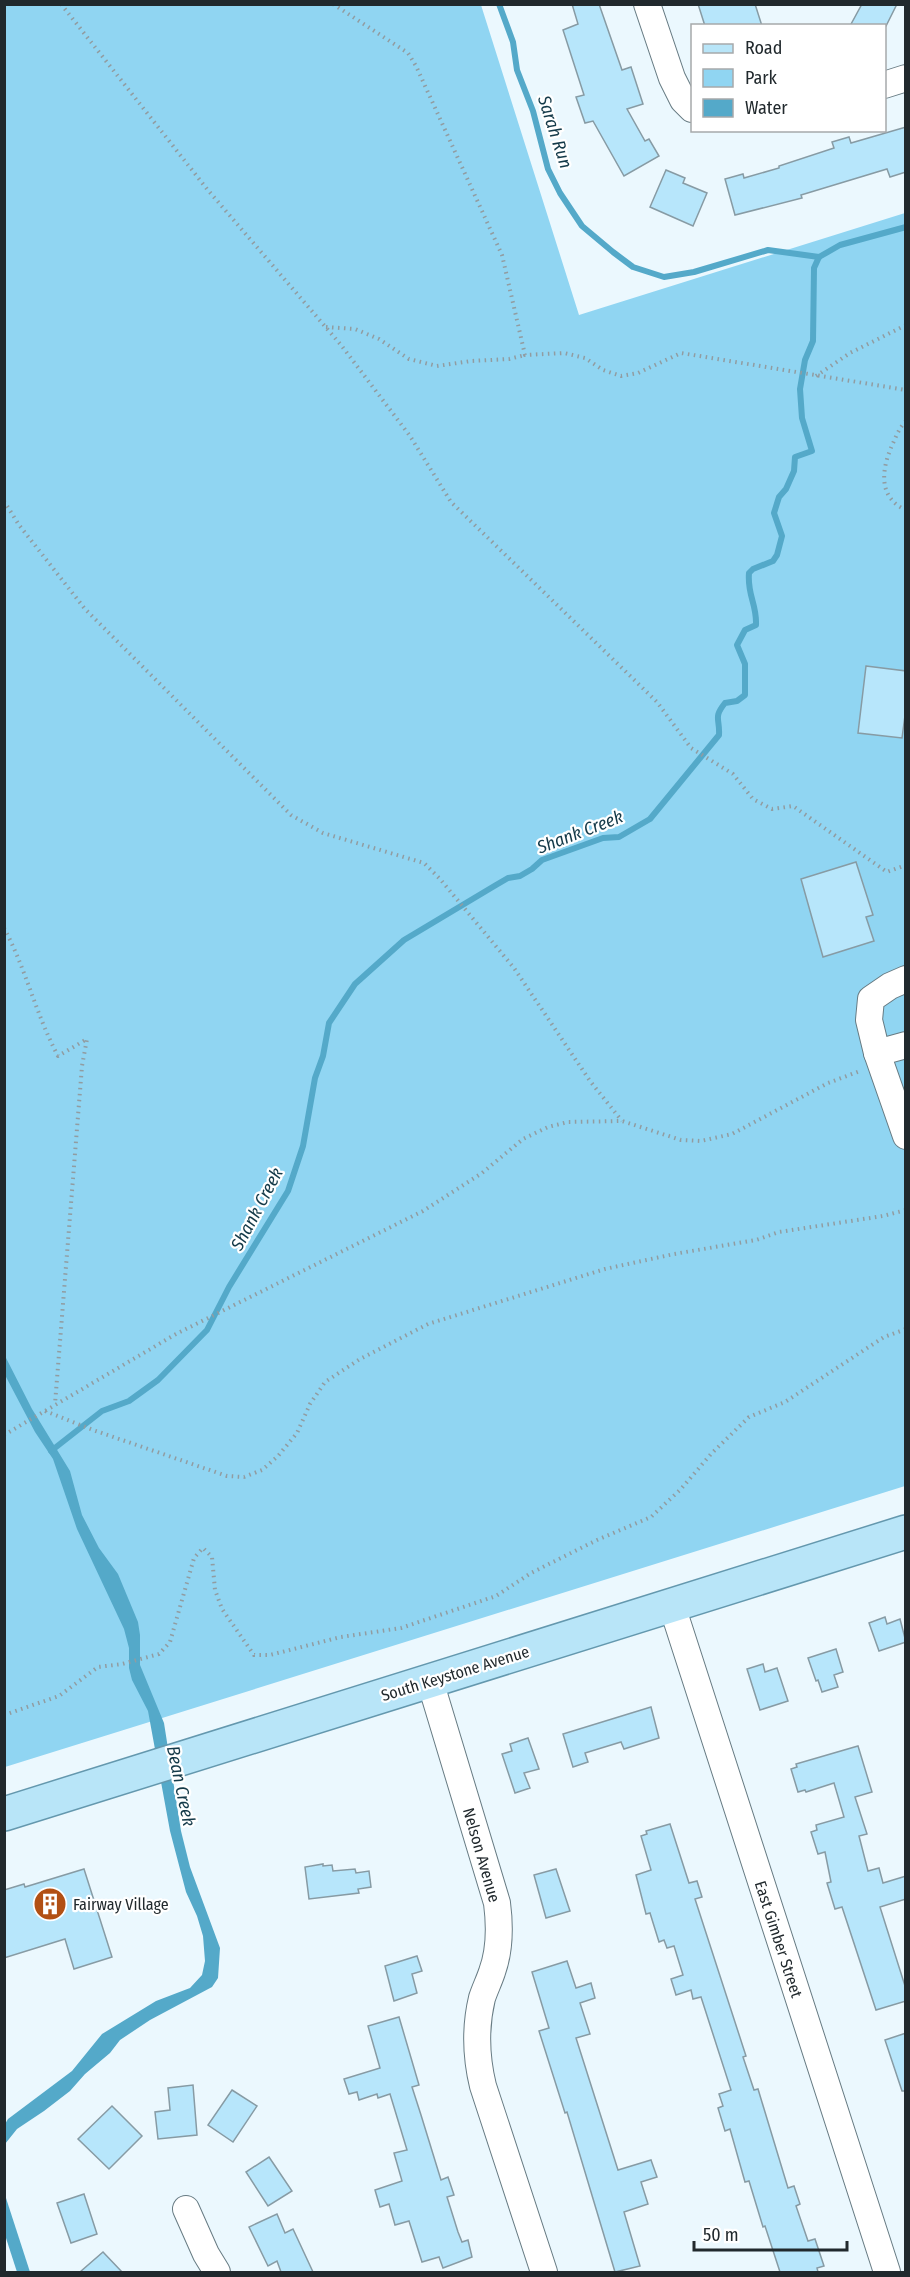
<svg xmlns="http://www.w3.org/2000/svg" width="910" height="2277" viewBox="0 0 910 2277" font-family="'Fira Sans Condensed',sans-serif">
<style>
.green{fill:#90d5f2}
.water{fill:#54a9c9}
.lines{fill:none;stroke-linecap:round;stroke-linejoin:round}
.stream{stroke:#54a9c9;stroke-width:6}
.building{fill:#b7e6fb;stroke:#879ba4;stroke-width:1.5}
.minor-casing{stroke:#677b83;stroke-width:28}
.major-casing{stroke:#6498ae;stroke-width:36}
.path{stroke:#919ca1;stroke-width:4;stroke-dasharray:1.5 4.5;stroke-linecap:butt}
.minor{stroke:#fff;stroke-width:26}
.major{stroke:#b8e5f8;stroke-width:33}
.labels{text-anchor:middle;stroke-width:4.5;stroke-linejoin:round;paint-order:stroke}
.street-label{font-size:16px;fill:#21292d;stroke:#fff}
.poi-label{font-size:16px;fill:#21292d;stroke:#fff;text-anchor:start}
.water-label{font-size:18px;font-style:italic;fill:#143a49;stroke:#fff}
</style>
<rect width="100%" height="100%" fill="#ebf8fe"/>
<!-- green -->
<path class="green" d="M 5,5 L 481,5 L 579,315 L 905,213 L 905,1486 L 5,1767 Z"/>
<!-- water -->
<g class="water">
<path d="M 4,1354 L 32,1409 L 70,1471 L 82,1515 L 99,1548 L 118,1574 L 138,1622 L 140,1635 L 140,1665 L 164,1723 L 181,1831 L 190,1867 L 220,1948 L 218,1978 L 212,1987 L 150,2020 L 120,2040 L 110,2053 L 85,2074 L 70,2091 L 44,2111 L 17,2129 L 5,2144 L 5,2124 L 8,2119 L 72,2071 L 102,2034 L 156,2001 L 190,1988 L 202,1975 L 205,1961 L 203,1936 L 197,1916 L 186,1892 L 170,1831 L 148,1711 L 132,1680 L 129,1668 L 129,1648 L 124,1629 L 77,1529 L 53,1459 L 35,1432 L 5,1375 Z"/>
<path d="M 5,2195 L 30,2272 L 17,2272 L 5,2235 Z"/>
</g>
<g class="lines">
<!-- stream -->
<g class="stream">
<path d="M 499,4 L 513,42 L 517,70 L 533,111 L 548,169 L 560,193 L 582,226 L 613,252 L 633,267 L 664,277 L 694,272 L 768,250 L 819,257"/>
<path d="M 51,1451 L 102,1411 L 129,1401 L 158,1380 L 207,1330 L 229,1287 L 288,1191 L 303,1146 L 315,1078 L 323,1056 L 329,1023 L 355,984 L 404,940 L 496,885 L 508,878 L 520,876 L 532,869 L 542,860 L 603,838 L 619,837 L 650,819 L 719,735 C 720,718 713,718 725,703 L 737,701 L 745,695 L 745,664 L 737,645 L 745,630 L 756,625 C 757,604 747,595 749,573 L 753,569 L 773,561 L 777,555 L 782,536 L 774,513 L 779,497 L 786,489 L 794,471 L 795,457 L 812,451 L 802,418 L 800,389 L 805,360 L 813,341 L 814,268 L 819,257 L 840,245 L 906,227"/>
</g>
</g>
<!-- building -->
<g class="building">
<path d="M 572,4 L 599,4 L 622,70 L 631,67 L 643,104 L 627,109 L 645,141 L 649,139 L 659,156 L 624,176 L 593,121 L 585,123 L 576,97 L 584,95 L 563,30 L 578,24 Z"/>
<path d="M 698,4 L 755,4 L 762,26 L 705,26 Z"/>
<path d="M 862,4 L 897,4 L 886,26 L 850,26 Z"/>
<path d="M 906,127 L 906,172 L 890,177 L 887,169 L 801,195 L 802,198 L 735,215 L 725,179 L 743,174 L 744,178 L 779,168 L 779,166 L 834,148 L 832,142 L 849,137 L 851,143 Z"/>
<path d="M 666,170 L 685,178 L 683,183 L 707,193 L 693,226 L 650,207 Z"/>
<path d="M 866,666 L 906,671 L 906,708 L 902,738 L 858,733 Z"/>
<path d="M 856,862 L 873,915 L 866,917 L 874,941 L 823,957 L 801,879 Z"/>
<path d="M 885,1617 L 887,1624 L 900,1619 L 906,1642 L 879,1651 L 869,1623 Z"/>
<path d="M 836,1649 L 843,1672 L 834,1675 L 838,1687 L 822,1692 L 818,1680 L 816,1681 L 808,1658 Z"/>
<path d="M 763,1664 L 765,1672 L 777,1668 L 788,1701 L 760,1710 L 747,1669 Z"/>
<path d="M 651,1707 L 659,1738 L 624,1749 L 621,1742 L 585,1753 L 588,1762 L 573,1767 L 563,1734 Z"/>
<path d="M 528,1738 L 539,1769 L 524,1773 L 530,1788 L 515,1793 L 502,1754 L 512,1751 L 510,1744 Z"/>
<path d="M 858,1746 L 872,1792 L 855,1797 L 867,1834 L 859,1836 L 868,1871 L 879,1868 L 883,1883 L 906,1876 L 906,1899 L 880,1907 L 906,1989 L 906,2001 L 876,2010 L 842,1907 L 835,1909 L 827,1883 L 831,1882 L 825,1852 L 818,1854 L 811,1832 L 817,1830 L 816,1825 L 844,1817 L 834,1783 L 806,1792 L 805,1790 L 798,1792 L 791,1769 L 797,1767 L 796,1764 Z"/>
<path d="M 670,1824 L 689,1883 L 697,1881 L 702,1897 L 695,1899 L 746,2056 L 743,2057 L 754,2090 L 758,2089 L 788,2188 L 794,2186 L 800,2204 L 796,2206 L 808,2241 L 815,2239 L 824,2266 L 817,2268 L 818,2272 L 780,2272 L 765,2226 L 763,2227 L 749,2181 L 745,2182 L 730,2129 L 725,2131 L 718,2108 L 723,2106 L 719,2094 L 731,2090 L 701,1997 L 693,1999 L 691,1990 L 676,1995 L 671,1979 L 683,1975 L 674,1946 L 667,1948 L 664,1940 L 659,1942 L 650,1913 L 646,1914 L 636,1875 L 651,1870 L 641,1836 L 647,1834 L 646,1831 Z"/>
<path d="M 323,1864 L 323,1866 L 332,1865 L 333,1871 L 355,1869 L 356,1873 L 369,1871 L 371,1887 L 358,1889 L 359,1893 L 309,1899 L 305,1867 Z"/>
<path d="M 84,1869 L 112,1957 L 74,1969 L 65,1939 L 4,1958 L 4,1890 L 24,1884 L 25,1887 Z"/>
<path d="M 556,1869 L 570,1911 L 546,1918 L 534,1875 Z"/>
<path d="M 417,1956 L 422,1971 L 412,1974 L 417,1993 L 394,2001 L 385,1966 Z"/>
<path d="M 567,1961 L 576,1988 L 591,1983 L 595,1998 L 580,2003 L 590,2034 L 576,2038 L 618,2170 L 651,2160 L 657,2177 L 641,2182 L 648,2204 L 624,2212 L 640,2266 L 615,2272 L 567,2112 L 565,2113 L 539,2031 L 549,2028 L 532,1972 Z"/>
<path d="M 399,2017 L 419,2085 L 412,2087 L 421,2115 L 441,2180 L 448,2177 L 454,2195 L 447,2197 L 458,2232 L 462,2242 L 468,2240 L 472,2257 L 443,2268 L 439,2257 L 422,2262 L 409,2221 L 395,2225 L 389,2204 L 380,2207 L 375,2190 L 402,2181 L 394,2153 L 407,2150 L 390,2094 L 378,2098 L 377,2094 L 359,2100 L 357,2092 L 349,2094 L 344,2079 L 380,2068 L 368,2026 Z"/>
<path d="M 906,2033 L 906,2091 L 902,2091 L 885,2040 Z"/>
<path d="M 193,2085 L 197,2135 L 158,2139 L 155,2112 L 170,2110 L 168,2088 Z"/>
<path d="M 232,2090 L 257,2106 L 233,2142 L 208,2125 Z"/>
<path d="M 112,2106 L 142,2136 L 109,2169 L 78,2139 Z"/>
<path d="M 269,2157 L 292,2191 L 268,2206 L 246,2172 Z"/>
<path d="M 84,2194 L 97,2234 L 71,2243 L 57,2203 Z"/>
<path d="M 277,2214 L 285,2233 L 293,2229 L 313,2272 L 281,2272 L 277,2261 L 268,2266 L 249,2227 Z"/>
<path d="M 103,2252 L 122,2272 L 80,2272 Z"/>
</g>
<g class="lines">
<!-- minor casing -->
<g class="minor-casing">
<g id="minor">
<path d="M 647,4 L 672,78 L 683,100 L 692,109"/>
<path d="M 884,85 L 906,78"/>
<path d="M 906,979 L 890,986 L 871,999 L 869,1020 L 877,1053 L 906,1136"/>
<path d="M 877,1053 L 906,1045"/>
<path d="M 672,1606 L 887,2272"/>
<path d="M 430,1681 L 497,1903 C 500,1926 500,1950 492,1972 C 489,1981 485,1989 482,1998 C 475,2027 476,2057 483,2086 L 544,2272"/>
<path d="M 186,2209 L 206,2254 L 217,2272"/>
</g>
</g>
<!-- major casing -->
<g class="major-casing">
<path id="major" d="M 4,1814 L 906,1532"/>
</g>
<!-- path -->
<g class="path">
<path d="M 61,4 L 207,189 L 341,345 L 410,436 L 451,502 L 657,702 L 691,748 L 733,774 L 753,799 L 772,809 L 793,806 L 887,872 L 906,865"/>
<path d="M 333,4 L 408,53 L 416,66 L 502,255 L 525,355 L 564,353 L 585,358 L 603,370 L 621,376 L 638,373 L 681,353 L 906,390"/>
<path d="M 326,327 L 355,329 L 379,339 L 409,359 L 437,366 L 471,361 L 509,359 L 525,355"/>
<path d="M 816,376 L 850,353 L 906,325"/>
<path d="M 906,421 C 900,427 897,434 894,441 C 882,466 876,497 906,510"/>
<path d="M 4,501 L 19,525 L 85,609 L 291,815 L 323,833 L 424,863 L 440,879 L 514,968 L 590,1081 L 622,1121"/>
<path d="M 4,928 C 26,969 36,1015 58,1056 L 87,1039 L 82,1066 L 55,1404"/>
<path d="M 45,1411 L 93,1430 L 227,1476 L 244,1477 L 262,1470 L 278,1456 L 297,1433 L 310,1404 L 325,1382 L 360,1359 L 428,1324 L 605,1269 L 674,1254 L 756,1240 L 779,1232 L 883,1216 L 906,1210"/>
<path d="M 4,1435 L 176,1334 L 423,1211 L 482,1173 L 523,1139 L 548,1127 L 568,1122 L 622,1121 L 681,1140 L 701,1141 L 732,1134 L 828,1083 L 860,1071"/>
<path d="M 4,1715 L 59,1696 L 98,1667 L 122,1664 L 159,1654 L 170,1642 L 194,1558 L 203,1548 L 212,1557 L 215,1590 L 222,1609 L 254,1655 L 270,1655 L 341,1637 L 401,1628 L 496,1596 L 531,1573 L 597,1540 L 651,1517 L 681,1489 L 711,1454 L 749,1417 L 785,1402 L 884,1337 L 906,1329"/>
</g>
<!-- minor -->
<use href="#minor" class="minor"/>
<!-- major -->
<use href="#major" class="major"/>
</g>
<!-- icons -->
<defs>
<g id="building-disc" transform="scale(1.725)"><circle r="9.5" fill="#b25014" stroke="#fff"/><path d="M-4-6H4V6H1V3H-1V6H-4ZM-2.5-4.3h1.7v1.8h-1.7ZM.8-4.3h1.7v1.8H.8ZM-2.5-1h1.7V.8h-1.7ZM.8-1h1.7V.8H.8Z" fill="#fff"/></g>
</defs>
<g fill-rule="evenodd">
<use href="#building-disc" x="50" y="1904"/>
</g>
<g class="labels">
<!-- street labels -->
<g class="street-label">
<text transform="translate(455 1673) rotate(-17)" y="6">South Keystone Avenue</text>
<text transform="translate(482 1855) rotate(74)" y="6">Nelson Avenue</text>
<text transform="translate(779 1939) rotate(72)" y="6">East Gimber Street</text>
</g>
<!-- poi labels -->
<g class="poi-label">
<text x="73" y="1910">Fairway Village</text>
</g>
<!-- water labels -->
<g class="water-label">
<text transform="translate(555 132) rotate(72)" y="6">Sarah Run</text>
<text transform="translate(580 832) rotate(-21)" y="6">Shank Creek</text>
<text transform="translate(257 1209) rotate(-62)" y="6">Shank Creek</text>
<text transform="translate(181 1786) rotate(78)" y="6">Bean Creek</text>
</g>
</g>
<!-- border -->
<rect width="910" height="2277" fill="none" stroke="#21292d" stroke-width="12"/>
<!-- legend -->
<rect x="691" y="24" width="195" height="108" fill="#ffffff" stroke="#a6a9ab" stroke-width="1.5"/>
<rect x="703" y="44" width="30" height="9" fill="#b8e5f8" stroke="#a6a9ab" stroke-width="1.5"/>
<text x="745" y="54" font-size="18" fill="#21292d">Road</text>
<rect x="703" y="69" width="30" height="18" fill="#90d5f2" stroke="#a6a9ab" stroke-width="1.5"/>
<text x="745" y="84" font-size="18" fill="#21292d">Park</text>
<rect x="703" y="99" width="30" height="18" fill="#54a9c9" stroke="#a6a9ab" stroke-width="1.5"/>
<text x="745" y="114" font-size="18" fill="#21292d">Water</text>
<!-- scale -->
<path d="M694 2241v9h153v-9" fill="none" stroke="#21292d" stroke-width="3"/>
<text x="703" y="2241" font-size="18" fill="#21292d" stroke="#ffffff" stroke-width="4.5" paint-order="stroke">50 m</text>
</svg>
